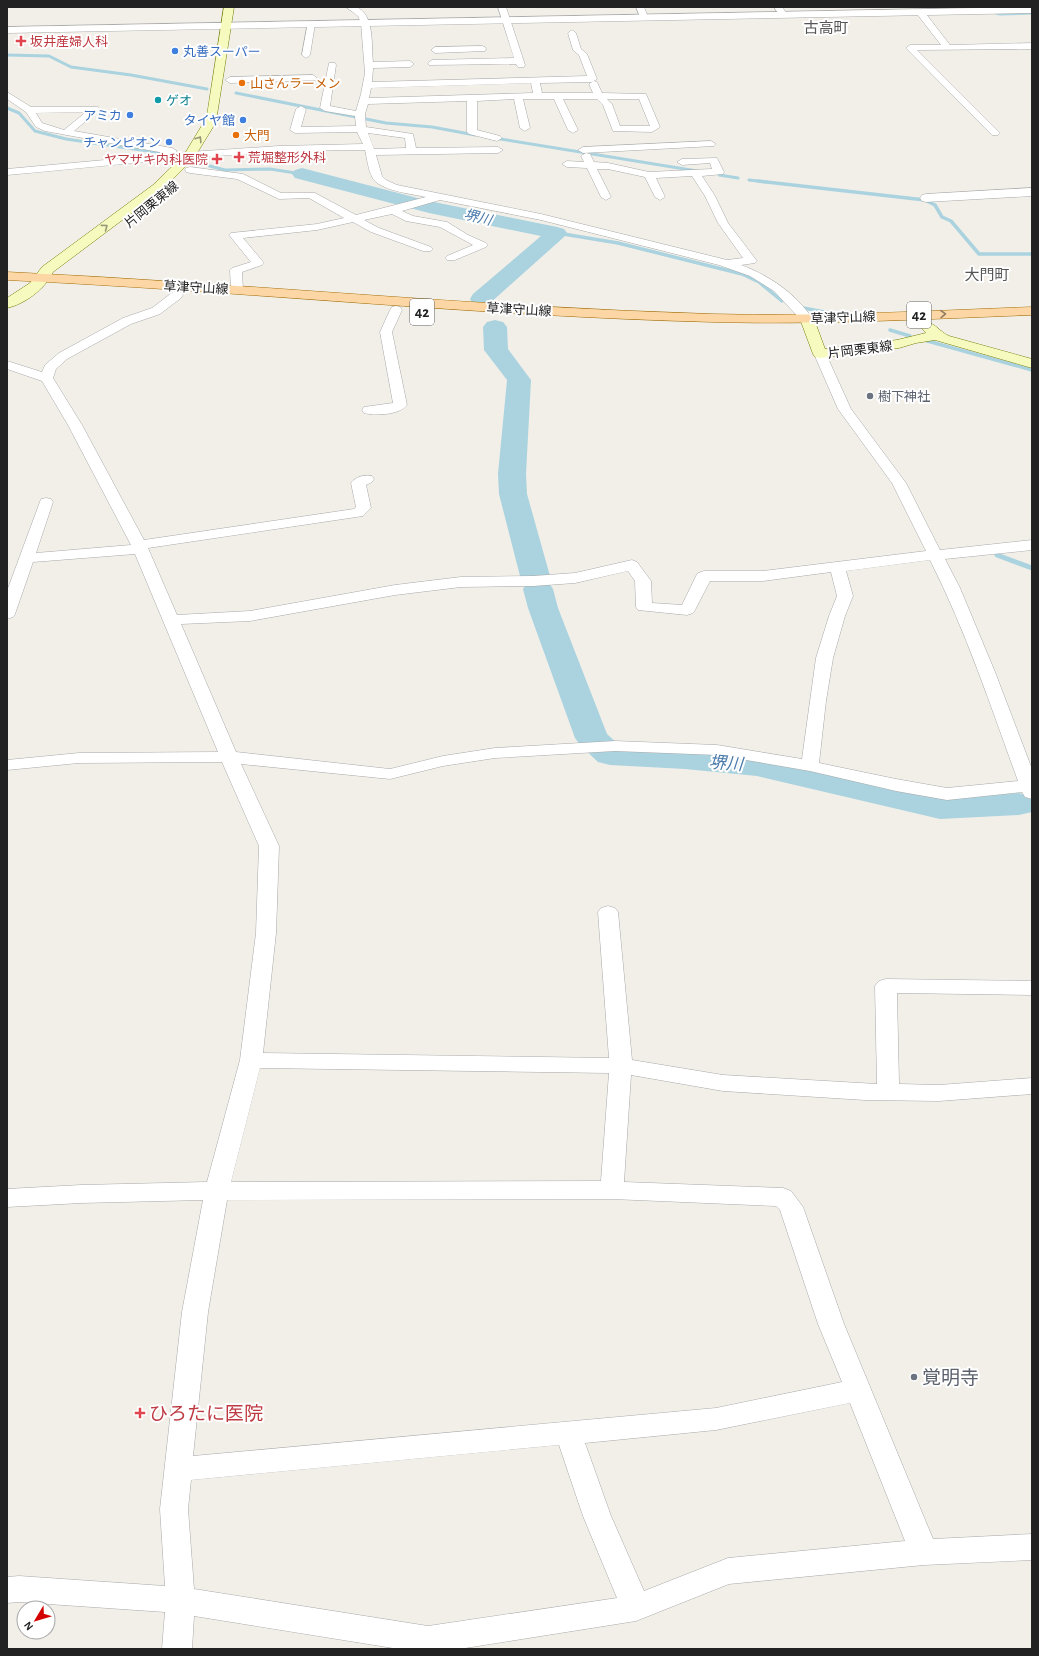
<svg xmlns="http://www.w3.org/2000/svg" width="1039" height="1656" viewBox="0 0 1039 1656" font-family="'Alegreya Sans','Noto Sans JP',sans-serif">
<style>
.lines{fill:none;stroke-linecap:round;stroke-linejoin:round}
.stream-far2{stroke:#aad3df;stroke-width:3}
.stream-far1{stroke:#aad3df;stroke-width:3.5}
.stream{stroke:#aad3df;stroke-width:5}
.river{fill:#aad3df;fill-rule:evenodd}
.minor-casing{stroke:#a9a9a9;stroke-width:1}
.tertiary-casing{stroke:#a9a9a9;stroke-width:1}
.secondary-casing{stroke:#707d05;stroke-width:1}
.primary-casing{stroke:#a06b00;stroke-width:1}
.minor{fill:#fff;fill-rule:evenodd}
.tertiary{fill:#fff;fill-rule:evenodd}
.secondary{fill:#f7fabf;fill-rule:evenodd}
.primary{fill:#fcd6a4;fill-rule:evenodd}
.oneway{stroke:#979978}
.oneway2{stroke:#8f7c63}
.health-dot{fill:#e0444e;stroke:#fff;stroke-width:1.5}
.shop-dot{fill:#3f7fe0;stroke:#fff;stroke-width:1.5}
.food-dot{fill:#e8710a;stroke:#fff;stroke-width:1.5}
.culture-dot{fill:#0f9aa8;stroke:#fff;stroke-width:1.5}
.worship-dot{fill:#6b7280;stroke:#fff;stroke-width:1.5}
.labels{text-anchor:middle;stroke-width:4;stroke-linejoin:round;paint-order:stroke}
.far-health-label{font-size:13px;fill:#be3a42;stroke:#fff;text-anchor:start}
.far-shop-label{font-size:13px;fill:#366cbe;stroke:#fff;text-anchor:end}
.far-food-label{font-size:13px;fill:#c56008;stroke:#fff;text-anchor:start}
.far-culture-label{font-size:13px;fill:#0d838f;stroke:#fff;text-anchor:start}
.far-street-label{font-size:13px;fill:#222;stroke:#fff}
.far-worship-label{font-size:13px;fill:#5b616d;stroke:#fff;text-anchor:start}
.far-water-label{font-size:14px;font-style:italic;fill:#4a7aab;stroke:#fff}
.far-quarter-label{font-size:15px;fill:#555;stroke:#fff}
.shield{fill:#fff;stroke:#646464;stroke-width:1}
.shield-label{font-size:15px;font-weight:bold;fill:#222}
.water-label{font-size:17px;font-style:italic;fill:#4a7aab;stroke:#fff}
.near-worship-label{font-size:19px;fill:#5b616d;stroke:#fff;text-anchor:start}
.near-health-label{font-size:19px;fill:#be3a42;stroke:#fff;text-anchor:start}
</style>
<rect width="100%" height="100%" fill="#f2efe9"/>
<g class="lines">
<!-- stream-far2 -->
<g class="stream-far2">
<path d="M 976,7 L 1000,14 L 1032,13"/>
<path d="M 7,55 L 49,56 L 71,67 L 131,75 L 207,89"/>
<path d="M 236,93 L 386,123 L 432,127 L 475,135"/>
<path d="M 7,108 L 19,113 L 35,131 L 66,139 L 175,155"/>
<path d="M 494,138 L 697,171"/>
<path d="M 206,165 L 225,170 L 270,169 L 302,174"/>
<path d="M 719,175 L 738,178"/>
<path d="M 749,180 L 767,182"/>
</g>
<!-- stream-far1 -->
<g class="stream-far1">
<path d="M 758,181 L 925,200 L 935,205 L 942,217 L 951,221 L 979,254 L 1032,254"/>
<path d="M 557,233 L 618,243 L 742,274 L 759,282 L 782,301"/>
<path d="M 798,307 L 835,314"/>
<path d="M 860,321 L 865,322"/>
<path d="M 890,330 L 910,336"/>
<path d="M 924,340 L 1032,370"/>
</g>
<!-- stream -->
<path class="stream" d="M 997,555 L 1032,568"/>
<!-- river -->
<g class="river">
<path d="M 302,168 L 429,201 L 557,227 L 564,229 L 567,233 L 564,237 L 489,304 L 481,306 L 473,304 L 470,299 L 473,294 L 541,236 L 429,213 L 295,178 L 292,174 L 295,170 Z"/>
<path d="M 495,320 L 503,322 L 507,327 L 508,349 L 531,380 L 526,474 L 527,494 L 550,576 L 546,582 L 549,583 L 553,589 L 558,608 L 607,734 L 619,745 L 685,749 L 757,756 L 940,797 L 1019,793 L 1032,797 L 1032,812 L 1019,815 L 940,819 L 757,776 L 685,769 L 610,765 L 598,762 L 580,745 L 575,738 L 528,608 L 523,589 L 527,583 L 525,582 L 520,576 L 499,494 L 498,474 L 507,380 L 484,350 L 483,327 L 487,322 Z"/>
</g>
<!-- minor casing -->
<g class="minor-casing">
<g id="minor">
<path d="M 346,7 C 349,7 353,6 356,7 C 375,14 371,46 373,62 L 410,61 L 414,64 L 410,67 L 373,68 L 372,82 L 587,76 L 579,55 L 573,50 L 568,33 L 572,30 L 576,33 L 581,49 L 587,54 L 597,79 L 592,82 L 540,83 L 542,93 L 593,93 L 589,84 L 594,81 L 597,82 L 602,93 L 646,94 L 660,127 L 652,132 L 613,131 L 603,105 L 597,99 L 563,99 L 578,130 L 573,133 L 568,130 L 554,99 L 523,99 L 530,128 L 525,131 L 520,128 L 514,99 L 477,101 L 477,130 L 500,136 L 502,138 L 497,141 L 469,134 L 467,132 L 467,101 L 368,104 L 365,114 L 366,127 L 413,134 L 416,148 L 498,147 L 503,150 L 498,153 L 376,155 L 382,176 L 386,180 L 397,185 L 541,214 L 727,260 L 743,258 L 718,223 L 705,196 L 692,176 L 656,178 L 665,197 L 660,200 L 655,197 L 645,177 L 608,169 L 597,169 L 611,197 L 606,200 L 601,197 L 587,168 L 567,167 L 562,164 L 567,161 L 584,162 L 581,156 L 586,153 L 590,154 L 594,162 L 608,163 L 649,172 L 712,169 L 710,163 L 682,165 L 677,162 L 682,159 L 717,158 L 724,172 L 723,174 L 702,176 L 715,196 L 728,223 L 757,261 L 755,263 L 741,265 C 770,276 795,293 813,319 L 811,322 L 803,322 L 774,291 L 750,276 L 719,265 L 541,220 L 440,200 L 402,211 L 413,216 L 447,222 L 468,235 L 486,243 L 488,245 L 486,247 L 455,260 L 447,260 L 445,258 L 447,256 L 473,245 L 440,227 L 406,221 L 392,214 L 364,220 L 379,228 L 431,247 L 433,249 L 431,251 L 423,251 L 371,232 L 353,222 L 317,230 L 243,238 L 264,263 L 262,265 L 242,272 L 243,290 L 241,293 L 233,293 L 231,290 L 230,270 L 232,268 L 251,262 L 229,235 L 231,233 L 317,224 L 344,218 L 309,198 L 279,199 L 237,179 L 190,173 L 186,172 L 185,170 L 186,168 L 190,167 L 243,174 L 281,193 L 315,193 L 356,215 L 426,197 C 413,194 379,191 372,177 C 368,169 367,158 365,150 C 245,150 126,164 7,175 L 7,169 L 170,154 L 45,131 L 36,127 L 26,112 L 7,99 L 7,92 L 31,107 L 98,107 L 100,109 L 98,111 L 74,131 L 172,148 L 177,151 L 175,153 L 279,146 L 363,144 L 357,132 L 295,133 L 290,130 L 296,109 L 301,106 L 306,109 L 301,127 L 356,126 L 355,116 L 325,111 L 320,108 L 329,63 L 335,63 L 336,65 L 330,106 L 356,111 L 361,94 L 365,73 L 361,23 L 358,16 ZM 531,83 L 533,93 L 369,98 L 371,88 ZM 607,99 L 639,99 L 650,126 L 620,126 L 612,104 ZM 86,112 L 64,130 L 42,123 L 36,113 ZM 368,133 L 405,138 L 406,148 L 374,149 Z"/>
<path d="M 498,7 L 506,7 L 525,65 L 524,67 L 518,67 L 516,64 L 429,65 L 428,63 L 432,60 L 514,58 Z"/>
<path d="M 636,7 L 644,7 L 648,17 L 647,19 L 641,19 Z"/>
<path d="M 774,7 L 782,7 L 787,14 L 783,16 L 780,16 Z"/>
<path d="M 917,10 L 923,10 L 950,45 L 1032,43 L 1032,49 L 917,50 L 1000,133 L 998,135 L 992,135 L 906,48 L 910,45 L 941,45 L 917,14 Z"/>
<path d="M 308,22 L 311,22 L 315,24 L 310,55 L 306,58 L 302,55 Z"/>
<path d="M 482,46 L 485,47 L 486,49 L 485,51 L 435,53 L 431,50 L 435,47 Z"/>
<path d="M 313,75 L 317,78 L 316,80 L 230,83 L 225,80 L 230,77 Z"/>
<path d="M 711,141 L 716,144 L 714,146 L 583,153 L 578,150 L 583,147 Z"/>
<path d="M 177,291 L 181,292 L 183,295 L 181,298 L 160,314 L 131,324 L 67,359 L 56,369 L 53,378 L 82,425 L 144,540 L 354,509 L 356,507 L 351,483 C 355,477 365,474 372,476 L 374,479 L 372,482 L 366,485 L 371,508 L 363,516 L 148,548 L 177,615 L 250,611 L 395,585 L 461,577 L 533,576 L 575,573 L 632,560 L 637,562 L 651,581 L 652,603 L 682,605 L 696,576 L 698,573 L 704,571 L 763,571 L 926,551 L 892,483 L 838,409 L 814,354 L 816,351 L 824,351 L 826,354 L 851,409 L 906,483 L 940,550 L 1032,540 L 1032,550 L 945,559 L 960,588 L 995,672 L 1032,769 L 1032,799 L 1025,797 L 1022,792 L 947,800 L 896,791 L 810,771 L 717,755 L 615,751 L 495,758 L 443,766 L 390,779 L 241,764 L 279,846 L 276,933 L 263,1053 L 609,1058 L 598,912 L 601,908 L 608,906 L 615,908 L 618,912 L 632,1060 L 723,1075 L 877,1084 L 875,986 L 879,981 L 886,979 L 1032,981 L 1032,995 L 897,993 L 899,1084 L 939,1085 L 1032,1078 L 1032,1094 L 939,1101 L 865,1100 L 723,1091 L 631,1075 L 624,1182 L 783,1188 L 791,1191 L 803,1207 L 844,1324 L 933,1539 L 1032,1534 L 1032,1560 L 924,1565 L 729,1584 L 636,1621 L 459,1649 L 399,1649 L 194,1616 L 192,1649 L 162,1649 L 165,1612 L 19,1602 L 7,1603 L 7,1577 L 19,1576 L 165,1586 L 160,1509 L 182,1312 L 203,1200 L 81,1203 L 7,1207 L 7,1189 L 81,1185 L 207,1182 L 240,1060 L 256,933 L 259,846 L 222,762 L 79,763 L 7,770 L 7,760 L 79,753 L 218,752 L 135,554 L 33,562 L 15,614 L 13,617 L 7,619 L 7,591 L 41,499 L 46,498 L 51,499 L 53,502 L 36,553 L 131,545 L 68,425 L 42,381 L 7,369 L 7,361 L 42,372 L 45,365 L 59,353 L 123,318 L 152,308 L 173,292 ZM 930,560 C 966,631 991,707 1018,781 L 947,788 L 896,779 L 819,763 L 826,701 L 833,658 L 845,616 L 853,596 L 846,571 ZM 628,571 L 635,581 L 636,607 L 638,610 L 687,615 L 693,613 L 695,610 L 710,581 L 763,581 L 831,572 L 837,596 L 829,616 L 816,658 L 802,759 L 717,745 L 615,741 L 495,748 L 443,756 L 390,769 L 236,752 L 181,624 L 250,621 L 395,595 L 461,587 L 533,586 L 575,583 ZM 260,1068 L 609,1073 L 601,1181 L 231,1182 ZM 612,1199 L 776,1206 L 780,1210 L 818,1324 L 842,1382 L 716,1408 L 193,1456 L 208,1312 L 227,1200 ZM 850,1403 L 905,1541 L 728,1558 L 644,1591 L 611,1516 L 585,1443 L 716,1430 ZM 559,1445 L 583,1516 L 617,1598 L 428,1626 L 194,1589 L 188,1509 L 191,1480 Z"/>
<path d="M 396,306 L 400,307 L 402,310 L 392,332 L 407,405 C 400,415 375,416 364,413 L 362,410 L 364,407 L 393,403 L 380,332 L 390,310 L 392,307 Z"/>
</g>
</g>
<!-- tertiary casing -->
<g class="tertiary-casing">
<g id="tertiary">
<path d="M 1032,7 L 1032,13 L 7,33 L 7,27 Z"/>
<path d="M 1032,188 L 1032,196 L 926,202 L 922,201 L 920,198 L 922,195 L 926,194 Z"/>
</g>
</g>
<!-- secondary casing -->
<g class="secondary-casing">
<g id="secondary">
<path d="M 224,7 L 234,7 L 217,115 L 213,127 L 194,158 L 161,191 L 53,272 C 45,289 25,304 7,308 L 7,298 L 30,283 L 42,267 L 153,185 L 184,155 L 201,127 L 207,115 Z"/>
<path d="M 807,315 L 812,316 L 814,319 L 825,349 L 897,340 L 926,333 L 920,326 L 922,323 C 934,320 939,332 949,336 L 1032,359 L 1032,368 L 935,340 L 916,343 L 899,348 L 820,358 L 815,357 L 813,354 L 800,319 L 802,316 Z"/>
</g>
</g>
<!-- primary casing -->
<g class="primary-casing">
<path id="primary" d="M 7,272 C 242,283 477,307 712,314 C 819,317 926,311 1032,307 L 1032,315 C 926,319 819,325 712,322 C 477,316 242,291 7,280 Z"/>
</g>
<!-- minor -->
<use href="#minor" class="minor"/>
<!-- tertiary -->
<use href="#tertiary" class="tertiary"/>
<!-- secondary -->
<use href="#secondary" class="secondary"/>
<!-- primary -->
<use href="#primary" class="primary"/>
</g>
<!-- one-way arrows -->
<defs><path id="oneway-chevron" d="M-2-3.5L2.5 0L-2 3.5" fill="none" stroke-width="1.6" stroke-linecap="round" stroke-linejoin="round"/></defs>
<g class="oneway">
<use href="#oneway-chevron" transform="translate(199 139) rotate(-57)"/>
<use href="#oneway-chevron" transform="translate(105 227) rotate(-37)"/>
</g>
<use class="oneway2" href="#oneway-chevron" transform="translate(943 314) rotate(-2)"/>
<!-- markers -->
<g class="health-dot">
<path d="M19 35h4v4h4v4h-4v4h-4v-4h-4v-4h4z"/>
<path d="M237 151h4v4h4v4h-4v4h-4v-4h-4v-4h4z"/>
<path d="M215 153h4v4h4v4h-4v4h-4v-4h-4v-4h4z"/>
<path d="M138 1407h4v4h4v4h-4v4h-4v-4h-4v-4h4z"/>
</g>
<g class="shop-dot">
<circle cx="175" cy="51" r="4"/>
<circle cx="130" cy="115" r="4"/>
<circle cx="243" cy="120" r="4"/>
<circle cx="169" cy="142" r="4"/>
</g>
<g class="food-dot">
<circle cx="242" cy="83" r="4"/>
<circle cx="236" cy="135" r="4"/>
</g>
<circle class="culture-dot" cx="158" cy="100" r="4"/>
<g class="worship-dot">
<circle cx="870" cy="396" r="4"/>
<circle cx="914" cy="1377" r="4"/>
</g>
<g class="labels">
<!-- far-health labels -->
<g class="far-health-label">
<text x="30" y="46">坂井産婦人科</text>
<text x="248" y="162">荒堀整形外科</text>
<text x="208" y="164" text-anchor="end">ヤマザキ内科医院</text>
</g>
<!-- far-shop labels -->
<g class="far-shop-label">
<text x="183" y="56" text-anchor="start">丸善スーパー</text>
<text x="122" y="120">アミカ</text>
<text x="235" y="125">タイヤ館</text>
<text x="161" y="147">チャンピオン</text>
</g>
<!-- far-food labels -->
<g class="far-food-label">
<text x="250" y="88">山さんラーメン</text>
<text x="244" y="140">大門</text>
</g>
<!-- far-culture labels -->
<g class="far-culture-label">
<text x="166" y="105">ゲオ</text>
</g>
<!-- far-street labels -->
<g class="far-street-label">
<text transform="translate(151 204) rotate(-39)" y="5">片岡栗東線</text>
<text transform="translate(196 287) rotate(3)" y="5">草津守山線</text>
<text transform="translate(519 309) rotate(3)" y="5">草津守山線</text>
<text transform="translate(843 317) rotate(-2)" y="5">草津守山線</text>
<text transform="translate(860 349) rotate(-7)" y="5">片岡栗東線</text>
</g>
<!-- far-worship labels -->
<g class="far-worship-label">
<text x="878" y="401">樹下神社</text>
</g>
<!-- far-water labels -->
<g class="far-water-label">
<text transform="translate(478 217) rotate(14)" y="5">堺川</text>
</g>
<!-- far-quarter labels -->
<g class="far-quarter-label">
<text x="826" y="33">古高町</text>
<text x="987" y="280">大門町</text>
</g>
<!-- shield labels -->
<g class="shield">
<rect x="410" y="299" width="24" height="26" rx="3"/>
<rect x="907" y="302" width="24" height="26" rx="3"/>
</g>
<g class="shield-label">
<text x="422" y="317">42</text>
<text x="919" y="320">42</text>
</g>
<!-- water labels -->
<g class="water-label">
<text transform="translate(726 763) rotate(4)" y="6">堺川</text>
</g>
<!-- near-worship labels -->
<g class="near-worship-label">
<text x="922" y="1384">覚明寺</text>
</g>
<!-- near-health labels -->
<g class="near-health-label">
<text x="149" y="1420">ひろたに医院</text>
</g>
</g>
<!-- border -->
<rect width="1039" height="1656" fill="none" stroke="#222222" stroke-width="16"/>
<!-- north arrow -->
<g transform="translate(36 1620) rotate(232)"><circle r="19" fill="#ffffff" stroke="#a7a7a7"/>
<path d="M0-3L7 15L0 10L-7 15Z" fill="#d40000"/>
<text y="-6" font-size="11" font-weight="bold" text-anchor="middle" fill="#222222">N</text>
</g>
</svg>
